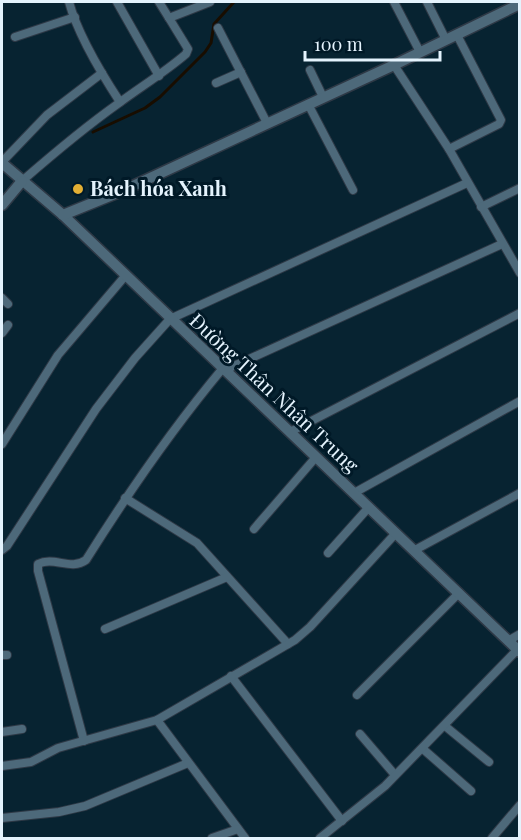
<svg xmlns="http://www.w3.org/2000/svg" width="521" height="840" viewBox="0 0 521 840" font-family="'Playfair Display',serif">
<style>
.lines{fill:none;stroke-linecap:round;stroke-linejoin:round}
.stream{stroke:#180d00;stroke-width:3}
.minor-casing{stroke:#2e3946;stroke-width:10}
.tertiary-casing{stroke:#2e3946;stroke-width:13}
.minor{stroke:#4d697a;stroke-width:8}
.tertiary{stroke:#4d697a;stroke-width:10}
.poi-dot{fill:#e2af34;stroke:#001927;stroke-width:2}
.labels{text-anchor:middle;stroke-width:6;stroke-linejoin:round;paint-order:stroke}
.poi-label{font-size:20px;font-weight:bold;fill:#e4f3fd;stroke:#001927;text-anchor:start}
.street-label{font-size:20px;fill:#e4f3fd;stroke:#001927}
</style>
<rect width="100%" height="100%" fill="#072331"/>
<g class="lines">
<!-- stream -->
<path class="stream" d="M 93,132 L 145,108 L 160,97 L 205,52 L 211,43 L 214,24 L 234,2"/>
<!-- minor casing -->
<g class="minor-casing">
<g id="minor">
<path d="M 69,2 C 78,35 101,73 120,102"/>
<path d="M 117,2 L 159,76"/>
<path d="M 159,2 L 169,18"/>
<path d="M 394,2 L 420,52"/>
<path d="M 427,2 L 446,40"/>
<path d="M 218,28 L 267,123"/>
<path d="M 15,37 L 75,17"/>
<path d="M 394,65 L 449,149 L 520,273"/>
<path d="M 310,70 L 323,97"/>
<path d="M 216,83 L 241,72"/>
<path d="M 308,104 L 353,190"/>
<path d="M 449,149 L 499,124 L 501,120 L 457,35"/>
<path d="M 2,162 L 47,115 L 102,73"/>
<path d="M 22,181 C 53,154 85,127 119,103 C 142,86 165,72 186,54 L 188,49 L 169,18 L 210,2"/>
<path d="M 481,207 L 520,188"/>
<path d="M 2,298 L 8,304"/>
<path d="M 2,333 L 8,325"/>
<path d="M 225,370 L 502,244"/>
<path d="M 290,432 L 520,313"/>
<path d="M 2,444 L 58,355 L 126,275"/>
<path d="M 354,493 L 520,401"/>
<path d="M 125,498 L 197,543 L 288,644"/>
<path d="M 254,529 L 316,457"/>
<path d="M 2,550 L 7,546 L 96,409 L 135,358 L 170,319 L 467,183"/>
<path d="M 415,550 L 520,493"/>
<path d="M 328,553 L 369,507"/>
<path d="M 105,629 L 227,577"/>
<path d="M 508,641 L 520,634"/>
<path d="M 2,655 L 7,655"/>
<path d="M 231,676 L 342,821"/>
<path d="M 357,695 L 459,593"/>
<path d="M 157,720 L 245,838"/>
<path d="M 445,726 L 489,762"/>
<path d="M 2,732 L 22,729"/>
<path d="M 360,734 L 395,775"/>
<path d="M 84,741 L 38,571 L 38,564 C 54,556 71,571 86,560 C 128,493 172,429 223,368"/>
<path d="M 423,749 L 471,791"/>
<path d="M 2,766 L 31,762 L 58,748 L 157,720 L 295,640 L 310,627 L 396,533"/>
<path d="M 2,818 L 59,812 L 85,806 L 188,763"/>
<path d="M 212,838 L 238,829"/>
<path d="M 320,838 L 385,786 L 517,650"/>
<path d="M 492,838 L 520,805"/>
</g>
</g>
<!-- tertiary casing -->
<g class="tertiary-casing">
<g id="tertiary">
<path d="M 2,163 L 63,215 L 520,652"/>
<path d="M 2,205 L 22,181"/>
<path d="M 63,215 L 122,191 L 394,65 L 520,4"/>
</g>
</g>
<!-- minor -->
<use href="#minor" class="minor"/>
<!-- tertiary -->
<use href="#tertiary" class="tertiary"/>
</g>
<!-- markers -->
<circle class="poi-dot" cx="78" cy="189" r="6"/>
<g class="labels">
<!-- poi labels -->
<g class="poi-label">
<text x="90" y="196">Bách hóa Xanh</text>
</g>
<!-- street labels -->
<g class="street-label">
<text transform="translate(274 393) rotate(43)" y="7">Đường Thân Nhân Trung</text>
</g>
</g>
<!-- border -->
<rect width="521" height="840" fill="none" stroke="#e4f3fd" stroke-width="6"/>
<!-- scale -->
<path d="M305 51v9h135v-9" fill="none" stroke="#e4f3fd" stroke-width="3"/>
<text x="314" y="51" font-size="18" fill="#e4f3fd" stroke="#001927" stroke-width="4.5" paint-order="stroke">100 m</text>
</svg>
